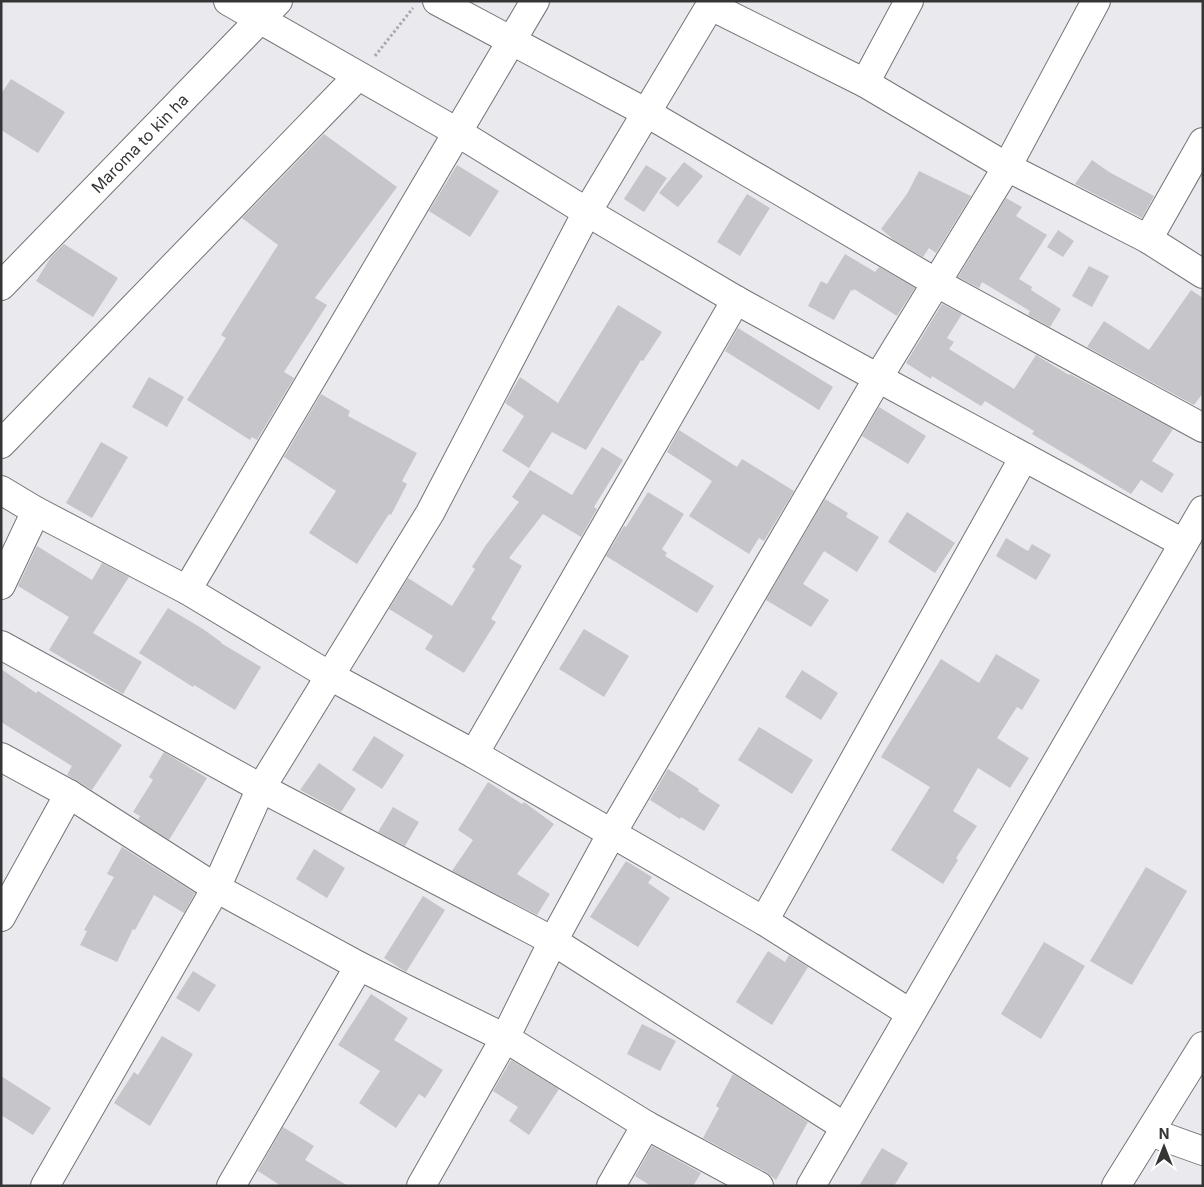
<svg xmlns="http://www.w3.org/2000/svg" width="1204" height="1187" viewBox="0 0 1204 1187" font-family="Inter,sans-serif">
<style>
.building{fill:#c6c5c9}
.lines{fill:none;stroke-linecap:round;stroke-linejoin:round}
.minor-casing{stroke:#757478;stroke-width:30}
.tertiary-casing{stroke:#757478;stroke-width:30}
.path{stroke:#aaa9ac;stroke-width:3;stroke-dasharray:2.5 2.5;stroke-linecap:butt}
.minor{stroke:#fff;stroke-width:28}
.tertiary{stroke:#fff;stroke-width:28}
.labels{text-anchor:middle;stroke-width:5;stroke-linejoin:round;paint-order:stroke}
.street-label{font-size:16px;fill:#353536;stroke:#fff}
</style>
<rect width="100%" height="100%" fill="#eae9ed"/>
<!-- building -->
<g class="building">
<path d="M 11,79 L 65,112 L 38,153 L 1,130 L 1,94 Z"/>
<path d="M 324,134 L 397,187 L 315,298 L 327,305 L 284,372 L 294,378 L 257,440 L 252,437 L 250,440 L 187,400 L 226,338 L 221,335 L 278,245 L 242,218 Z"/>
<path d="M 1092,160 L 1109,172 L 1154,196 L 1142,218 L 1075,184 Z"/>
<path d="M 684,162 L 703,176 L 678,207 L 659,193 Z"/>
<path d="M 457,165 L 499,191 L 470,237 L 429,211 Z"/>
<path d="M 646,165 L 667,178 L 644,212 L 624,199 Z"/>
<path d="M 919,171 L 971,196 L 936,253 L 929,248 L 923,257 L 895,241 L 881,229 L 907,194 Z"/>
<path d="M 747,194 L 770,208 L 740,256 L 717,242 Z"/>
<path d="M 1006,198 L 1022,207 L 1016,216 L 1047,235 L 1019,279 L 1032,287 L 1031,290 L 1061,309 L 1050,327 L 1028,315 L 1030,311 L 982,282 L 979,288 L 958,277 Z"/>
<path d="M 1058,230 L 1074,241 L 1063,257 L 1047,247 Z"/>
<path d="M 64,244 L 118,278 L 93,317 L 36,281 L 51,257 Z"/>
<path d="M 845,254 L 875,272 L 879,267 L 915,288 L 897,316 L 854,289 L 853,291 L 851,290 L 834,320 L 808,306 L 821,281 L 827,284 Z"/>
<path d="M 1089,266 L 1109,276 L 1092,307 L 1072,296 Z"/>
<path d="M 1191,290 L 1203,298 L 1203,393 L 1194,405 L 1087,347 L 1104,321 L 1149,350 Z"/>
<path d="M 942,304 L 962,314 L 947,338 L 954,342 L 949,349 L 1014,389 L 1036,355 L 1069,375 L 1070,374 L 1173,429 L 1152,461 L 1174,474 L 1162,493 L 1141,480 L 1131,494 L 1032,434 L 1034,431 L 985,401 L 981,406 L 932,376 L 931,379 L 906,363 Z"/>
<path d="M 618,305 L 662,332 L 643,361 L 641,360 L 586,450 L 552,432 L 529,468 L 502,451 L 524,416 L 505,403 L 520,377 L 558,403 Z"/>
<path d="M 738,328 L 833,387 L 819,410 L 725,351 Z"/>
<path d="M 149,377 L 184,397 L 167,427 L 132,407 Z"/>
<path d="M 321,394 L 350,411 L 348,416 L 417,453 L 402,481 L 407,484 L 391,515 L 389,514 L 357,564 L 309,533 L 336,491 L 284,457 Z"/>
<path d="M 879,407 L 926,436 L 908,464 L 862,436 Z"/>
<path d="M 679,430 L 737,467 L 742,459 L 794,491 L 764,541 L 759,538 L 749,554 L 689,516 L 712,481 L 667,452 Z"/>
<path d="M 101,442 L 128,457 L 92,518 L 66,503 Z"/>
<path d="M 602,447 L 623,460 L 594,507 L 597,509 L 581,537 L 543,514 L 509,558 L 522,566 L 491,619 L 496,622 L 464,673 L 425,649 L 433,636 L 389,609 L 408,578 L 452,606 L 475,569 L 472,567 L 486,545 L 519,502 L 512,497 L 530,470 L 572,495 Z"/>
<path d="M 648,492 L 684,514 L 662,549 L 667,553 L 665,556 L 714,586 L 697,613 L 606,556 L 624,526 L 626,527 Z"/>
<path d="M 825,499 L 848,513 L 846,517 L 879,537 L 857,572 L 824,551 L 803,584 L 829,600 L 811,627 L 766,600 Z"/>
<path d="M 907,512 L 955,543 L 935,573 L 888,542 Z"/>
<path d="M 1006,538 L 1028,551 L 1032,544 L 1051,555 L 1036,580 L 996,556 Z"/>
<path d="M 37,546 L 92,580 L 102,563 L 129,577 L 93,633 L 142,662 L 123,694 L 49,650 L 69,617 L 18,586 Z"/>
<path d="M 168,608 L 203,629 L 221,642 L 221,643 L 261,667 L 235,710 L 194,685 L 193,687 L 139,653 Z"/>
<path d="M 584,629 L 629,656 L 604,697 L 559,669 Z"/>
<path d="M 996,654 L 1040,680 L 1022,710 L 1017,707 L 997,738 L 1029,758 L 1010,788 L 978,768 L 953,811 L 977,826 L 956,858 L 958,860 L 943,884 L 891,850 L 930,787 L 881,757 L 941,659 L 979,683 Z"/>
<path d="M 1,669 L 36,693 L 38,691 L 122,745 L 92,790 L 67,775 L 72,766 L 1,722 Z"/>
<path d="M 802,670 L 838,693 L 821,720 L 785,697 Z"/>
<path d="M 759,727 L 813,760 L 792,794 L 738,760 Z"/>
<path d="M 374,736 L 404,755 L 382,789 L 352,770 Z"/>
<path d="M 164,752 L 207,778 L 169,840 L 138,820 L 140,816 L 133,812 L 153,780 L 149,777 Z"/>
<path d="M 319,763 L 356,789 L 341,812 L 300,790 Z"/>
<path d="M 668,769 L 699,789 L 698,791 L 720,805 L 704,831 L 681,817 L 680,819 L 650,800 Z"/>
<path d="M 488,782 L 522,804 L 524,802 L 554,824 L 517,874 L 550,894 L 537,915 L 452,871 L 473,840 L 458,830 Z"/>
<path d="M 393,807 L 419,822 L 405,846 L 378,832 Z"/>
<path d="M 122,847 L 195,893 L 184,913 L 154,895 L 135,930 L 133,929 L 117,962 L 80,945 L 87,931 L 84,930 L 114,877 L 107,874 Z"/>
<path d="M 314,849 L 345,868 L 327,898 L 296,879 Z"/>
<path d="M 626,861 L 652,877 L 648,883 L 670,898 L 638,947 L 590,917 Z"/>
<path d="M 1146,867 L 1187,891 L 1132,985 L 1090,961 Z"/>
<path d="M 423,896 L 445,910 L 406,972 L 384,958 Z"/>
<path d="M 1044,942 L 1085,966 L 1041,1039 L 1001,1014 Z"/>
<path d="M 768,951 L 785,962 L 789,955 L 808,967 L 772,1025 L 736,1002 Z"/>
<path d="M 193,971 L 216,985 L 199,1012 L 176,998 Z"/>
<path d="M 371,994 L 408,1018 L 394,1040 L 443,1070 L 425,1098 L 419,1094 L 396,1128 L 359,1103 L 380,1071 L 338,1045 Z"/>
<path d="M 642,1024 L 676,1041 L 660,1071 L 627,1054 Z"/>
<path d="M 162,1036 L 193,1054 L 150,1126 L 114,1103 L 134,1072 L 138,1075 Z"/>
<path d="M 511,1060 L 559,1089 L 529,1135 L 509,1121 L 518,1107 L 493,1091 Z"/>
<path d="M 733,1074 L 808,1122 L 776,1180 L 766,1172 L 703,1138 L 719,1108 L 716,1106 Z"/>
<path d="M 1,1076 L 51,1108 L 33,1135 L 1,1115 Z"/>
<path d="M 283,1127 L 314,1146 L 305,1160 L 348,1186 L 281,1186 L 258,1171 Z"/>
<path d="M 652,1146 L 701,1173 L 693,1186 L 651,1186 L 635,1176 Z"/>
<path d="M 882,1148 L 908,1163 L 894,1186 L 859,1186 Z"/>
</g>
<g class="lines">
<!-- minor casing -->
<g class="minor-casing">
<g id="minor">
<path d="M 228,1 L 457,132 L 587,212 L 736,300 L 878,378 L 1183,543"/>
<path d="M 437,1 L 647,113 L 935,282 L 1203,428"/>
<path d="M 711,6 L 865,83 L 1007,167 L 1148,239 L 1203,274"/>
<path d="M 865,83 L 909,1"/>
<path d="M 1148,239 L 1203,142"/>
<path d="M 1,444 L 358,76"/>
<path d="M 1,490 L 36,511 L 187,590 L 330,676 L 474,754 L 764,921 L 910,1013"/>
<path d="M 1,585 L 36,511"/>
<path d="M 187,590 L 535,1"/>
<path d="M 1,645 L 261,788 L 553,941 L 845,1127"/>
<path d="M 474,754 L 736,300"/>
<path d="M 1,757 L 69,794 L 216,888 L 359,966 L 505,1038 L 646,1125 L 759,1186"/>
<path d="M 1,917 L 69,794"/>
<path d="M 764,921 L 1024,457"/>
<path d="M 1150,1132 L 1203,1151"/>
<path d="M 45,1186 L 216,888 L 261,788 L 430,513 L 587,212 L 713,1"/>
<path d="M 231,1186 L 359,966"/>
<path d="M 421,1186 L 505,1038 L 553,941 L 612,833 L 878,378 L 1007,167 L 1096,1"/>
<path d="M 611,1186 L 646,1125"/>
<path d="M 811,1186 L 1203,510"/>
<path d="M 1116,1186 L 1203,1046"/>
</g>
</g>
<!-- tertiary casing -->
<g class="tertiary-casing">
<g id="tertiary">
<path id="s1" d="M 1,286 L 278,1"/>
</g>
</g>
<!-- path -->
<path class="path" d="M 375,56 L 413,8"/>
<!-- minor -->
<use href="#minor" class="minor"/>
<!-- tertiary -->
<use href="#tertiary" class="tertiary"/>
</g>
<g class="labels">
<!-- street labels -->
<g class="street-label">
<text dy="6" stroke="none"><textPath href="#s1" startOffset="199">Maroma to kin ha</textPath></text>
</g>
</g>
<!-- border -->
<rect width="1204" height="1187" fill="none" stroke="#353536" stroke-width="5"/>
<!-- north arrow -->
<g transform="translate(1164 1147)" stroke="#ffffff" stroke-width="4" paint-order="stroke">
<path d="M0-4L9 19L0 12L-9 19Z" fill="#353536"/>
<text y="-8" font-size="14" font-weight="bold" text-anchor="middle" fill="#353536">N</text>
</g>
</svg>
